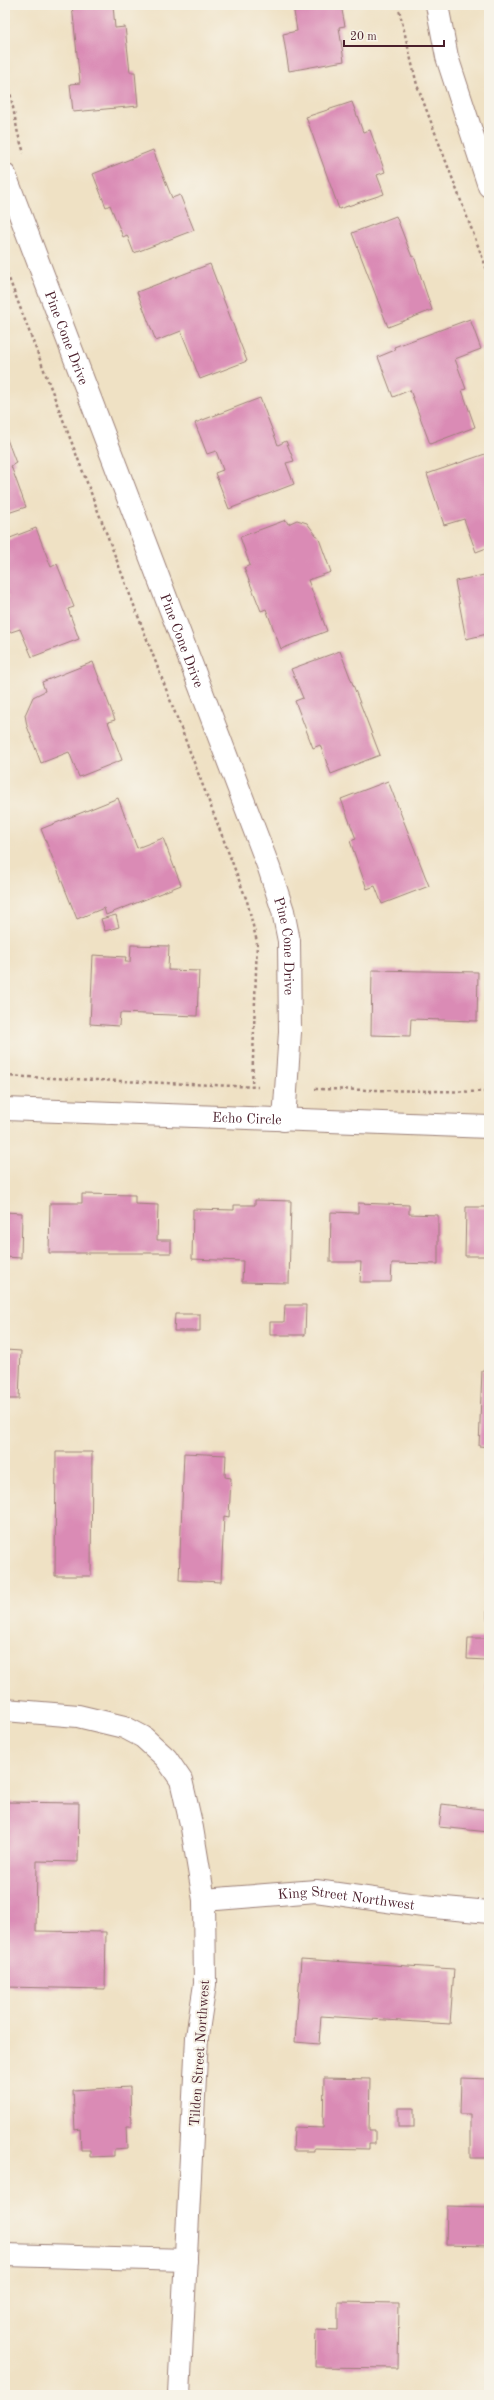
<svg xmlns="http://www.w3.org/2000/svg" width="494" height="2400" viewBox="0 0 494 2400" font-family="'Old Standard TT',serif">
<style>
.building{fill:#da8bb5}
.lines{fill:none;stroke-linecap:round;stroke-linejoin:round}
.street-casing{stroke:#9c8078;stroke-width:24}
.path{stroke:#9c8078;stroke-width:2.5;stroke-dasharray:3 3;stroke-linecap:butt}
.street{stroke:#fff;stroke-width:22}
.labels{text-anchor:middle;stroke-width:4;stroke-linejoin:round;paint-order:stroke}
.street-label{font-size:14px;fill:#4a1f2b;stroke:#f7f3e8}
</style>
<rect width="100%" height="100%" fill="#f7f3e8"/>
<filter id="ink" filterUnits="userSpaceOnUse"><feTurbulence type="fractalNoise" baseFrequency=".025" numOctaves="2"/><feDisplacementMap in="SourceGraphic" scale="8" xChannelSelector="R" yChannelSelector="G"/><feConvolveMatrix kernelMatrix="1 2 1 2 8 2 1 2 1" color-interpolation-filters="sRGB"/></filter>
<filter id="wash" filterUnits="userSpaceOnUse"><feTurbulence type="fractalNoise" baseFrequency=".012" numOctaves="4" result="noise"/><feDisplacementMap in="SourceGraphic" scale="16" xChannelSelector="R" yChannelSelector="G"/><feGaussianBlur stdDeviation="0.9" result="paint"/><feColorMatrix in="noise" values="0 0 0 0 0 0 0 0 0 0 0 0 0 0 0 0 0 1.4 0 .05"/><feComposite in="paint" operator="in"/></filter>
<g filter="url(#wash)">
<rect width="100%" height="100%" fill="#efe1c4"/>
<g id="blocks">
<!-- building -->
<g class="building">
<path d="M 72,5 L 113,5 L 115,28 L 125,27 L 130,72 L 135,72 L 138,106 L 73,112 L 70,84 L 80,83 Z"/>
<path d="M 293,5 L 341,5 L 345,26 L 339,27 L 344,61 L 289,71 L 283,34 L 297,31 Z"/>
<path d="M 352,102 L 363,132 L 370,130 L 385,172 L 377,175 L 384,194 L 339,209 L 306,117 Z"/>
<path d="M 153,150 L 172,198 L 180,195 L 194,230 L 134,253 L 127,235 L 123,237 L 110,205 L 106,207 L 93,174 Z"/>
<path d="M 396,216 L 412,257 L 414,256 L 432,310 L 388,327 L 352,233 Z"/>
<path d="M 210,264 L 247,361 L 200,379 L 181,331 L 156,341 L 137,292 Z"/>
<path d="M 470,319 L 481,349 L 455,359 L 466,389 L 462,390 L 475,427 L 430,444 L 410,390 L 393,397 L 378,357 L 395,350 L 394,347 Z"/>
<path d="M 260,398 L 278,445 L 286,441 L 294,461 L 286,463 L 294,484 L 229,509 L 215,473 L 223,470 L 216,451 L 207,454 L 195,423 Z"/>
<path d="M 5,434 L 16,463 L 11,466 L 26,507 L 5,514 Z"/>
<path d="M 488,453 L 489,547 L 476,552 L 464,519 L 444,525 L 427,474 Z"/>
<path d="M 286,520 L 288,524 L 297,520 L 307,523 L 319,539 L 331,572 L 308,580 L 327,631 L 281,649 L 266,609 L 261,611 L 244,568 L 250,565 L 240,537 Z"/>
<path d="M 36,528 L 51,567 L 57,564 L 74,607 L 68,609 L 79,639 L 32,657 L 20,629 L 5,634 L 5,599 L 8,598 L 5,590 L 5,540 Z"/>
<path d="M 489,574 L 489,643 L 488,643 L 487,634 L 466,639 L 455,581 Z"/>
<path d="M 340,651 L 380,755 L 331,774 L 320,745 L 313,748 L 295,701 L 303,698 L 291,669 Z"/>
<path d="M 93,662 L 115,720 L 108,722 L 122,760 L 79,777 L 69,752 L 41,763 L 27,726 L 25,715 L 33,697 L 45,691 L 42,682 Z"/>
<path d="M 388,781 L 429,886 L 382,904 L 375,886 L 367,889 L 350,841 L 356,839 L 341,799 Z"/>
<path d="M 118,798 L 137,848 L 163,838 L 181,885 L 106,915 L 104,908 L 77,919 L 41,829 Z"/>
<path d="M 116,915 L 119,927 L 105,931 L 101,919 Z"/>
<path d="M 131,945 L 169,946 L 168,970 L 199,971 L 197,1016 L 120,1013 L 119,1026 L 90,1024 L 93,955 L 126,957 L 125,962 L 130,962 Z"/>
<path d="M 372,970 L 478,972 L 477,1021 L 411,1019 L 410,1036 L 371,1035 Z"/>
<path d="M 82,1194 L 135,1195 L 135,1204 L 158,1205 L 157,1240 L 171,1240 L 171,1253 L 49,1253 L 50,1203 L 82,1203 Z"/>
<path d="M 255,1200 L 291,1201 L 289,1283 L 242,1282 L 243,1261 L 192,1259 L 193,1209 L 234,1210 L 234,1205 L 255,1205 Z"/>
<path d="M 358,1203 L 409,1205 L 409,1214 L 438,1215 L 438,1264 L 392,1263 L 391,1282 L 360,1282 L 361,1262 L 330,1262 L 331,1212 L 358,1213 Z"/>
<path d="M 466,1207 L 489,1207 L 489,1256 L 465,1256 Z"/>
<path d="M 5,1212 L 22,1213 L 21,1258 L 5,1257 Z"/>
<path d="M 285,1305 L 306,1305 L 305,1335 L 270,1335 L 270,1322 L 284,1322 Z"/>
<path d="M 175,1314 L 200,1314 L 200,1331 L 174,1331 Z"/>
<path d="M 5,1350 L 21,1351 L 19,1399 L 5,1399 Z"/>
<path d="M 482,1370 L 489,1371 L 489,1447 L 479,1446 Z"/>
<path d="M 56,1452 L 92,1452 L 91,1576 L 55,1576 Z"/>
<path d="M 184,1453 L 226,1455 L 225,1477 L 231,1478 L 229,1517 L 224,1516 L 221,1582 L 179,1580 Z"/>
<rect x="487" y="1555" width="2" height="64"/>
<path d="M 468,1638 L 489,1638 L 489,1691 L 486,1691 L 486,1660 L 467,1659 Z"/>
<path d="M 5,1802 L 79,1803 L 78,1862 L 37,1861 L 36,1931 L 106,1932 L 105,1989 L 5,1987 Z"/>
<path d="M 442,1804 L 489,1810 L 489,1832 L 439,1827 Z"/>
<path d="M 301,1959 L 454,1969 L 450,2024 L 321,2016 L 319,2044 L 295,2042 Z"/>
<path d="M 324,2078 L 370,2079 L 369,2130 L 375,2130 L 375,2144 L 369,2144 L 369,2149 L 314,2148 L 314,2151 L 293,2151 L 294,2127 L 323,2128 Z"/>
<path d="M 461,2078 L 489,2079 L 489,2158 L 470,2158 L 470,2114 L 460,2114 Z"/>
<path d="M 130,2087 L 131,2127 L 126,2127 L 127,2148 L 114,2149 L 114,2156 L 90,2157 L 90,2150 L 81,2150 L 80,2129 L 75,2130 L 73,2090 Z"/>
<rect x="398" y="2108" width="16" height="19"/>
<path d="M 447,2206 L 489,2207 L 489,2246 L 446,2245 Z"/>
<path d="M 338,2302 L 399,2303 L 398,2368 L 315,2367 L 316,2329 L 338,2330 Z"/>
</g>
</g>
</g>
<g filter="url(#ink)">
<use href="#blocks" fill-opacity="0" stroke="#9c8078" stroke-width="1"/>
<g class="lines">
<!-- street casing -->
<g class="street-casing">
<g id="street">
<path d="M 437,5 L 447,57 L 489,186"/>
<path id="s1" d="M 5,175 L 269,868 L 283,911 L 289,941 L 290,1032 L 284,1120"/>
<path id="s2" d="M 5,1109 L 489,1127"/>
<path d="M 5,1710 L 78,1716 L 124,1727 L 143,1737 L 166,1758 L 181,1780 L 192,1828 L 204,1900 L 205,1984 L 197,2037 L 179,2395"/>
<path id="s3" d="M 204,1900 L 316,1891 L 423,1906 L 489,1912"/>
<path d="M 5,2255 L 186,2260"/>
</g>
</g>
<!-- path -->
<g class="path">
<path d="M 398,5 L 417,85 L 489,275"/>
<path d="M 5,65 L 18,134 L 24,153"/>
<path d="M 5,268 L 247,901 L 257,942 L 252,1087"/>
<path d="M 5,1076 L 258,1087"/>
<path d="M 315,1089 L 489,1092"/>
</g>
<!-- street -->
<use href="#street" class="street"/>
</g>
</g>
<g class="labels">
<!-- street labels -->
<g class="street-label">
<text dy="5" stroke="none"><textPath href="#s1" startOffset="174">Pine Cone Drive</textPath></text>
<text dy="5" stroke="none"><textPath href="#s1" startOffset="498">Pine Cone Drive</textPath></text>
<text dy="5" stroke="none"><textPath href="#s1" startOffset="822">Pine Cone Drive</textPath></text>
<text dy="5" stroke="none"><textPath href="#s2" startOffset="242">Echo Circle</textPath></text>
<text dy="5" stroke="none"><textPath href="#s3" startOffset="143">King Street Northwest</textPath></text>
<text transform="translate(199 2053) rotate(-86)" y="5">Tilden Street Northwest</text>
</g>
</g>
<!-- margin -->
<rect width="494" height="2400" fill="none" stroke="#f7f3e8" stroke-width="20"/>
<!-- scale -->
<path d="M344 40v6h100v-6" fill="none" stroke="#4a1f2b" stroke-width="2"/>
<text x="350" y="40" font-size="12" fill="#4a1f2b" stroke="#f7f3e8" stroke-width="3" paint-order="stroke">20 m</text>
</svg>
